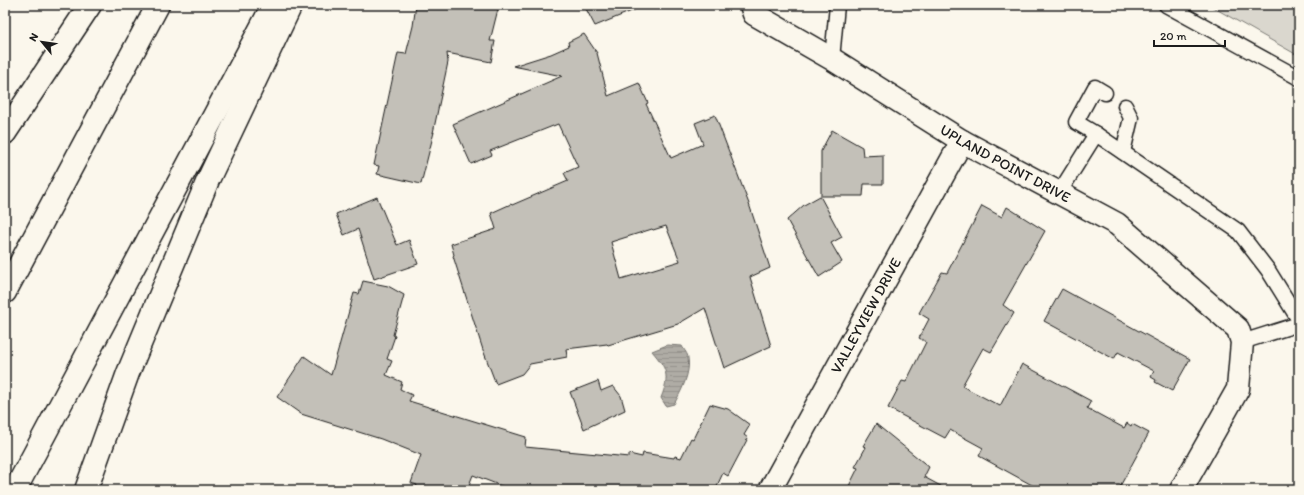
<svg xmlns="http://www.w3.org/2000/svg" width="1304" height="495" viewBox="0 0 1304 495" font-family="Itim,sans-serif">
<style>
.green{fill:#dad7ce;stroke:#7b7a75}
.water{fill:url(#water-rules);stroke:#74726e}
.building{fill:#c3c0b8;stroke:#1c1c1c;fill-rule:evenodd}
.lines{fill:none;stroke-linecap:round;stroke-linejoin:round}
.service-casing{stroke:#1c1c1c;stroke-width:17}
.minor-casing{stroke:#1c1c1c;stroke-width:25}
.motorway-casing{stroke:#1c1c1c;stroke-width:25}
.service{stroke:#fbf7ec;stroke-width:14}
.minor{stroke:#fbf7ec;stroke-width:22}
.motorway{stroke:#fbf7ec;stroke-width:22}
.labels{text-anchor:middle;stroke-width:4;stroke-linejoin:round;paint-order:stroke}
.street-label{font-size:15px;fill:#1c1c1c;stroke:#fbf7ec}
</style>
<defs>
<pattern id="water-rules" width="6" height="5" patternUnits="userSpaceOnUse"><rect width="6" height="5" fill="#afaca5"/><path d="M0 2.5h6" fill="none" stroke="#96938d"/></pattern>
</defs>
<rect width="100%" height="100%" fill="#fbf7ec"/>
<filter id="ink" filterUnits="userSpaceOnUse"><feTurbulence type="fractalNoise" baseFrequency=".025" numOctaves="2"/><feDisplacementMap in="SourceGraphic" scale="8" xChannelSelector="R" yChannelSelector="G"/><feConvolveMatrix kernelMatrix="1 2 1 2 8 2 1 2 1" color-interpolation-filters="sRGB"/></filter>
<g filter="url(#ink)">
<!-- green -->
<path class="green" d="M 1209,5 L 1299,5 L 1299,56 Z"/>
<!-- water -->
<path class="water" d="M 667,345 L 682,346 C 684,350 688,354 688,358 C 691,373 681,392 674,404 L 666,406 L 661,398 C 670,375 667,369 652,351 Z"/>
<!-- building -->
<g class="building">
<path d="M 416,5 L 499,5 L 490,41 L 495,41 L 491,62 L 447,53 L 448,62 L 433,133 L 434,132 L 421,184 L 377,174 L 379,166 L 374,165 L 398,53 L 406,54 L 413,26 Z"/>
<path d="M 584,5 L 644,5 L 644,6 L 595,26 Z"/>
<path d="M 584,34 L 597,53 L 608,96 L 639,83 L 648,103 L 646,104 L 671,158 L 703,144 L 695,123 L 715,115 L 749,204 L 770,268 L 750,277 L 771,346 L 724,368 L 705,308 L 678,324 L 608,345 L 607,344 L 566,349 L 567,357 L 530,364 L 522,374 L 496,384 L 483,350 L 453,256 L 454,255 L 451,244 L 496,229 L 491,213 L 511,204 L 512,205 L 568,181 L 564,173 L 578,167 L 558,124 L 490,151 L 492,155 L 471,164 L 453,124 L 562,76 L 513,66 L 551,54 L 569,46 L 568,42 ZM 666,226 L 680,261 L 621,279 L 611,242 L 652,229 L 653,230 Z"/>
<path d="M 832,130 L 862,147 L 863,156 L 883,155 L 883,184 L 864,184 L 863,196 L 821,196 L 821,151 Z"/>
<path d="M 820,196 L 842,237 L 831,243 L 842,262 L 819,277 L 787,220 L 804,205 Z"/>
<path d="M 377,197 L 397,245 L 409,240 L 418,264 L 374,279 L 358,229 L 344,235 L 336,214 Z"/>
<path d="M 982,206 L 1002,217 L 1007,207 L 1045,231 L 1003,305 L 1014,313 L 991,352 L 983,348 L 962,386 L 1000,406 L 1022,364 L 1091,401 L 1087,408 L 1124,428 L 1127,423 L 1131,426 L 1132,424 L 1149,433 L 1118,490 L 1041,490 L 979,456 L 983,448 L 950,430 L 945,438 L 888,408 L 902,381 L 906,382 L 926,342 L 919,338 L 929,319 L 919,313 L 942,272 L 947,273 Z"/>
<path d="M 363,281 L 388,286 L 404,295 L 393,335 L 395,336 L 387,359 L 392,361 L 386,375 L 402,382 L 400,389 L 412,395 L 409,401 L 526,437 L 525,447 L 629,457 L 629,454 L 642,457 L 643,453 L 674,458 L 675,456 L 681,458 L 691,438 L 693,439 L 710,404 L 728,409 L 750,425 L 744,435 L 748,438 L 728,476 L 723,473 L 715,490 L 512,490 L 473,475 L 467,490 L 415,490 L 417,485 L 411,483 L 421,455 L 381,439 L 301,414 L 277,397 L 304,356 L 331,375 L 354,293 L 359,294 Z"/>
<path d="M 1062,289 L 1190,359 L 1172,391 L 1155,382 L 1156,380 L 1151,377 L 1154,371 L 1118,352 L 1114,359 L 1044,321 Z"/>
<path d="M 598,381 L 601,391 L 613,386 L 621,396 L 625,410 L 584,429 L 570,392 Z"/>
<path d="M 876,424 L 929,467 L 924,477 L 948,490 L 847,490 L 858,468 L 855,467 L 866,447 L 863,446 Z"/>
</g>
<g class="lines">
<!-- service casing -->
<g class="service-casing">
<g id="service">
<path d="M 1166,5 L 1299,78"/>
<path d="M 832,59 L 837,5"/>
<path d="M 1096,134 L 1076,122 L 1095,87 L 1105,93"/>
<path d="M 1123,152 L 1131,118 L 1125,106"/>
<path d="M 1059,193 L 1096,134 L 1238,231 L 1268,270 L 1299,320"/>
<path d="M 1242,342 L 1299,324"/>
</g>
</g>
<!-- minor casing -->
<g class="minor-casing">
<g id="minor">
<path id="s1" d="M 751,5 L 754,14 L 832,59 L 962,141 L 1117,224 L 1238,329 L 1242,342 L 1238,389 L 1181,490"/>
<path id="s2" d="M 770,490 L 962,141"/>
</g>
</g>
<!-- motorway casing -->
<g class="motorway-casing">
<g id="motorway">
<path d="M 5,133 L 90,5"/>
<path d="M 5,292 L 158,5"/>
<path d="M 15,490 L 273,5"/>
<path d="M 86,490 L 128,373 L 208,180 L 291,5"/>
</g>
</g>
<!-- service -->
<use href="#service" class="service"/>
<!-- minor -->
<use href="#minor" class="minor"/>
<!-- motorway -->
<use href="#motorway" class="motorway"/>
</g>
</g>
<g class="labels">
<!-- street labels -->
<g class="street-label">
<text dy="5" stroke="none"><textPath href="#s1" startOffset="302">UPLAND POINT DRIVE</textPath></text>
<text dy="5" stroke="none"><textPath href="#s2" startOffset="199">VALLEYVIEW DRIVE</textPath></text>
</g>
</g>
<!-- margin -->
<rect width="1304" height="495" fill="none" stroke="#fbf7ec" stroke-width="20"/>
<rect x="10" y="10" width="1284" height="475" fill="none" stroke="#1c1c1c" stroke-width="1.5" filter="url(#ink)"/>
<!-- north arrow -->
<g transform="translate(42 42) rotate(299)" stroke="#fbf7ec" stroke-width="3" paint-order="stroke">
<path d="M0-3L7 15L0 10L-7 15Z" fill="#1c1c1c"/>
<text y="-6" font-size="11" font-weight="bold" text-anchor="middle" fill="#1c1c1c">N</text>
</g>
<!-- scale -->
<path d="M1154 40v6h71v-6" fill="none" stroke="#1c1c1c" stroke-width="2"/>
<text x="1160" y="40" font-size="12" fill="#1c1c1c" stroke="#fbf7ec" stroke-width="3" paint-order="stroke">20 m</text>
</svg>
